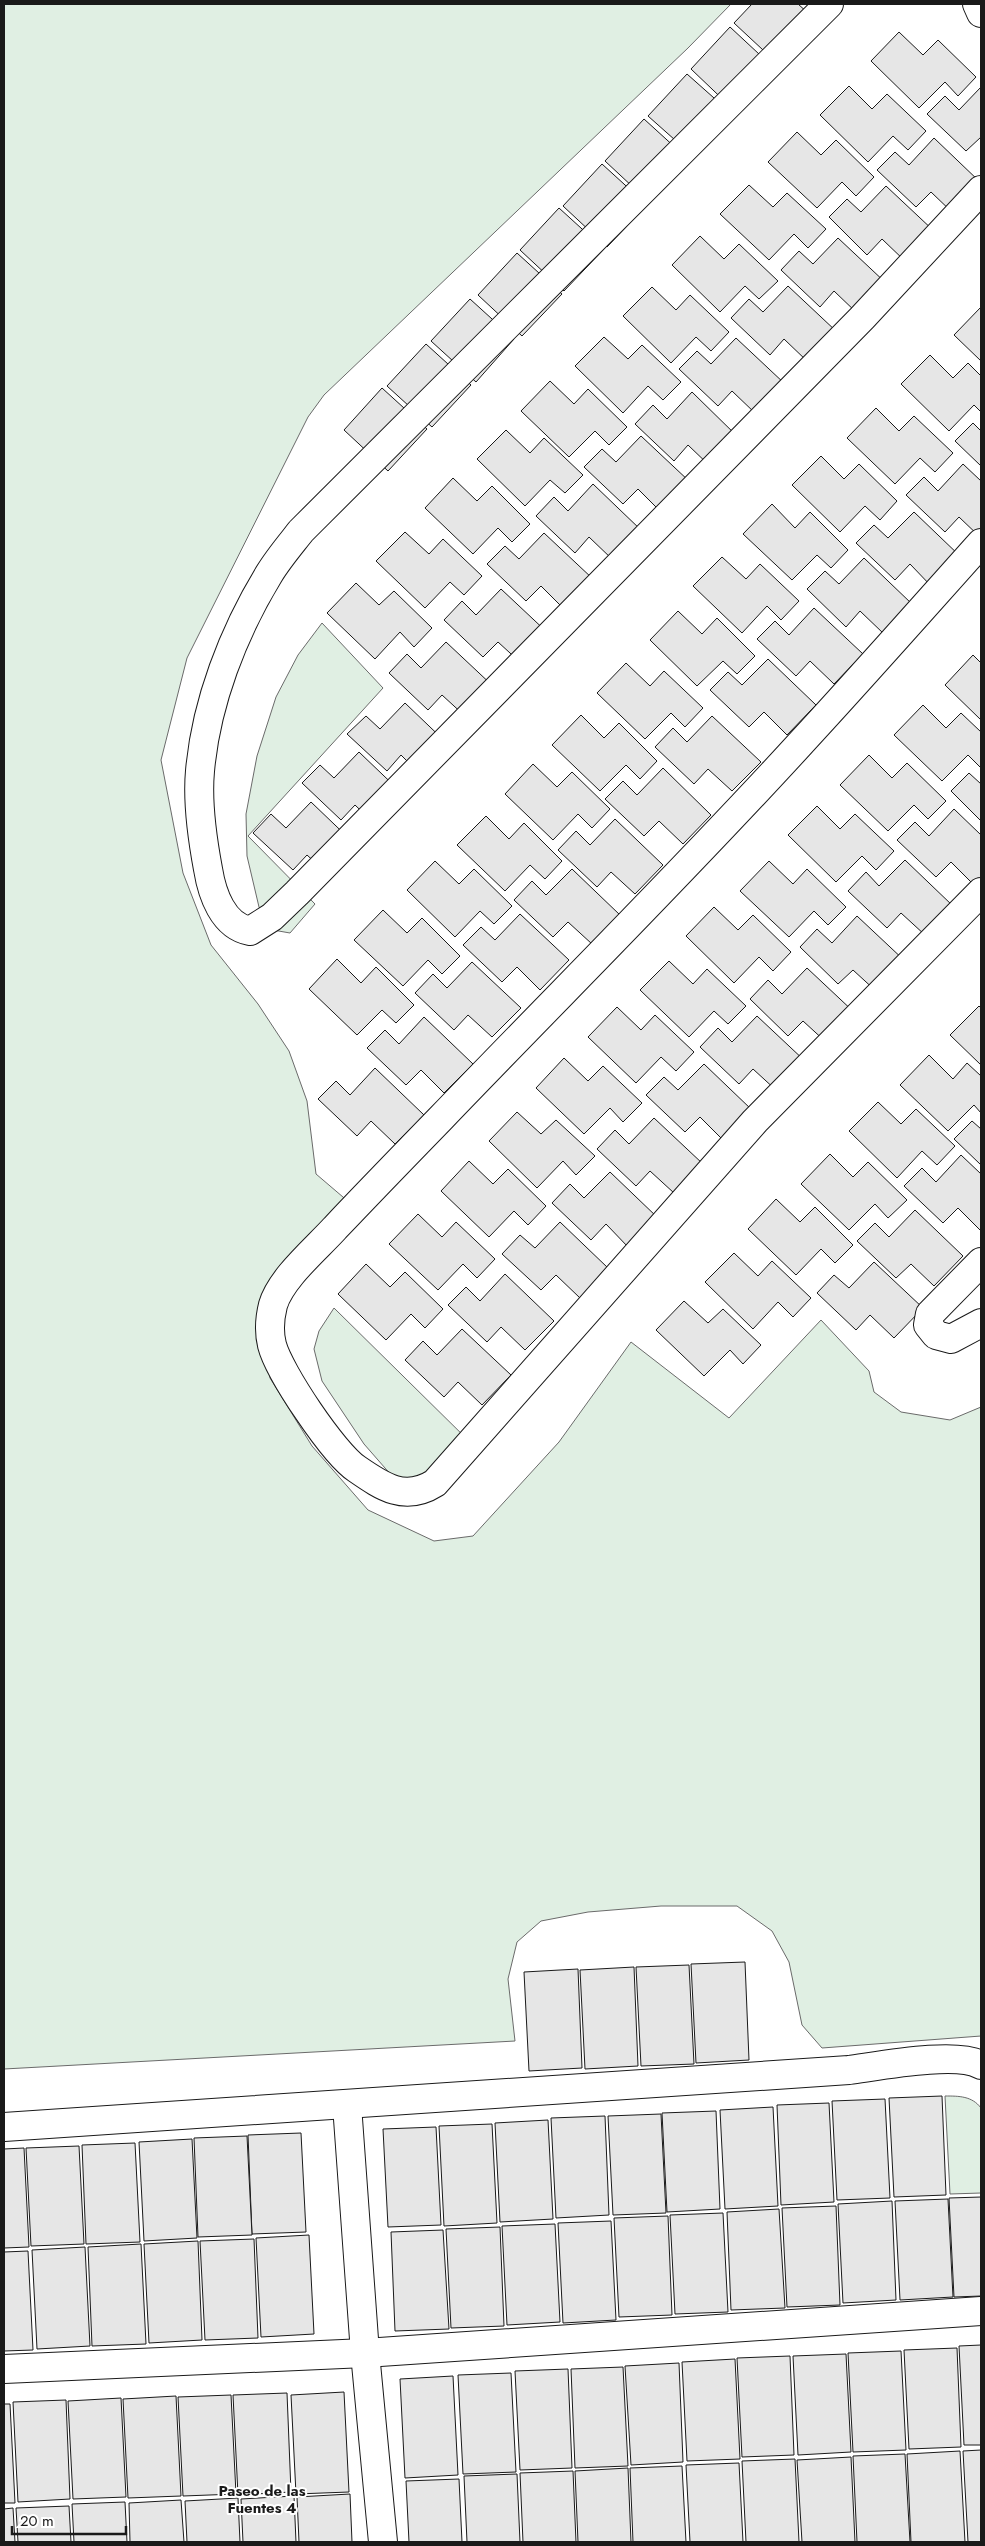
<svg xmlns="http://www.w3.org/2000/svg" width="985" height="2546" viewBox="0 0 985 2546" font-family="Jost,sans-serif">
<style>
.green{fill:#e0efe3;stroke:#6a6a6a}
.building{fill:#e6e6e6;stroke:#1a1a1a}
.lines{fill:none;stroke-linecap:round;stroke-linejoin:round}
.minor-casing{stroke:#1a1a1a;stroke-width:30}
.minor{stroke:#fff;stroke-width:28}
.labels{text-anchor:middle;stroke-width:4;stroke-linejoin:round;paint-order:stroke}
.neighbourhood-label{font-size:15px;font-weight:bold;fill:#1a1a1a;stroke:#fff}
</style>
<rect width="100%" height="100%" fill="#fff"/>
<!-- green -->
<g class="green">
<path d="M 4,4 L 731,4 L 688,48 L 324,395 L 308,417 L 187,658 L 161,760 L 183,873 L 211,945 L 258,1004 L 289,1051 L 307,1101 L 316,1174 L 350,1203 L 266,1312 L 270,1378 L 312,1446 L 368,1510 L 434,1541 L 473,1536 L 559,1442 L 631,1342 L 729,1418 L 821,1320 L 869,1371 L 874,1392 L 901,1412 L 950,1420 L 981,1407 L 981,2036 L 822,2048 L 802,2025 L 789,1962 L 772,1931 L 737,1906 L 661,1906 L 588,1912 L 541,1921 L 517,1942 L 508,1979 L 515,2041 L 4,2069 Z"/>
<path d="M 322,623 L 383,688 L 248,836 L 315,904 L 290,933 L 273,930 L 259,907 L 247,856 L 246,814 L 257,756 L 276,697 L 298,655 Z"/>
<path d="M 334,1308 L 474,1446 L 415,1483 L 392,1476 L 364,1444 L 322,1381 L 314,1349 L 319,1331 Z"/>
<path d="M 945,2096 C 959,2096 972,2096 981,2108 L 981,2193 L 950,2194 Z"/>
</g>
<!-- building -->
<g class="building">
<path d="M 752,4 L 798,4 L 818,22 L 778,64 L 734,23 Z"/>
<path d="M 730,27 L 774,68 L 735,111 L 691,69 Z"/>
<path d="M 899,32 L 923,55 L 938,40 L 976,77 L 958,96 L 945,82 L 919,108 L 871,61 Z"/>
<path d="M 687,74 L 732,114 L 693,156 L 648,116 Z"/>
<path d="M 849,86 L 872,109 L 887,94 L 926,131 L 908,150 L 893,136 L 868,162 L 820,115 Z"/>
<path d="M 981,87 L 981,137 L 966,151 L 927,114 L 945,96 L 959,110 Z"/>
<path d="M 644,119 L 689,160 L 649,202 L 605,161 Z"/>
<path d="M 797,132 L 821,155 L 836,140 L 874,177 L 856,196 L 842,182 L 817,208 L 768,162 Z"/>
<path d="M 934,138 L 981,183 L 955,215 L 931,192 L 916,207 L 877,170 L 895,152 L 909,165 Z"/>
<path d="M 602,164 L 647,205 L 607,247 L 563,206 Z"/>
<path d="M 749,185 L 773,207 L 787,193 L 826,229 L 808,248 L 794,234 L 769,260 L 720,214 Z"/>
<path d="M 886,186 L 935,232 L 906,262 L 882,239 L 867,255 L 829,217 L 847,199 L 861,212 Z"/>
<path d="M 559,208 L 604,249 L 564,291 L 520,250 Z"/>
<path d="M 700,236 L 724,259 L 739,244 L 778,281 L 759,299 L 745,286 L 720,312 L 672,265 Z"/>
<path d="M 838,238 L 887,284 L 858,314 L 834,291 L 820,307 L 781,270 L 799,251 L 813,264 Z"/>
<path d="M 517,253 L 562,294 L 522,336 L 478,295 Z"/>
<path d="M 788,286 L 837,332 L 808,362 L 784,339 L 770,355 L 731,318 L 749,299 L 763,312 Z"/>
<path d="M 652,287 L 676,310 L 690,295 L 729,332 L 711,351 L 696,337 L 671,363 L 623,316 Z"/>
<path d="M 470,299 L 514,339 L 476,382 L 431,341 Z"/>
<path d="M 981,307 L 981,361 L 954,335 Z"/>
<path d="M 604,337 L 628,359 L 642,345 L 681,382 L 663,400 L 648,386 L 623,413 L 575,366 Z"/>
<path d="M 736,338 L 785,384 L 756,414 L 732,391 L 718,406 L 679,369 L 697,351 L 711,364 Z"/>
<path d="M 426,344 L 471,385 L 432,427 L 387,386 Z"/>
<path d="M 930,355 L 953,378 L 968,363 L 981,376 L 981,412 L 974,405 L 949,431 L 901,384 Z"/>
<path d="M 550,381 L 574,404 L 588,389 L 627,427 L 609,445 L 595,431 L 569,457 L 521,411 Z"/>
<path d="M 382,388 L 427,429 L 388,471 L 344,430 Z"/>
<path d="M 692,392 L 740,439 L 712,468 L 688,445 L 674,461 L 635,424 L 653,405 L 667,419 Z"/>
<path d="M 876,408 L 899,431 L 914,416 L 953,453 L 935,472 L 920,458 L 895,484 L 847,438 Z"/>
<path d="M 973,423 L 981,431 L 981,466 L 955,441 Z"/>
<path d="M 506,430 L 530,453 L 544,438 L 583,475 L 565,493 L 550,480 L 525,506 L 477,459 Z"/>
<path d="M 641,436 L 690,482 L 661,512 L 638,489 L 623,504 L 584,467 L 602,449 L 616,462 Z"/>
<path d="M 821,456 L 844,479 L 859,464 L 897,501 L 880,520 L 865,506 L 840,532 L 792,485 Z"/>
<path d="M 963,464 L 981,481 L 981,538 L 959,517 L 945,532 L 906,495 L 924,477 L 938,491 Z"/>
<path d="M 453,478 L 477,501 L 492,486 L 530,524 L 512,542 L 498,528 L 473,554 L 425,508 Z"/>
<path d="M 593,484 L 642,531 L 613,560 L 589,537 L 575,553 L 536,516 L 554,497 L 568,511 Z"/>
<path d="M 772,504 L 795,528 L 810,512 L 848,550 L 831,568 L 817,555 L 792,580 L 743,534 Z"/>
<path d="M 914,512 L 962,558 L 933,588 L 910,564 L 895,580 L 856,543 L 874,525 L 888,538 Z"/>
<path d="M 405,532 L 429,554 L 443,539 L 482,576 L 464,595 L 450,582 L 425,608 L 376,561 Z"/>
<path d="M 544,533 L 593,579 L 564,609 L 541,586 L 526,601 L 487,564 L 505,546 L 519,559 Z"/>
<path d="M 722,557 L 746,579 L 760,564 L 799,601 L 781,620 L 767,606 L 742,633 L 693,586 Z"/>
<path d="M 864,558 L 912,604 L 884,634 L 860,611 L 846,627 L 807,589 L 825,571 L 839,584 Z"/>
<path d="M 356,583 L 379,605 L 394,591 L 432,628 L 414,647 L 400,632 L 375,659 L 327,613 Z"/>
<path d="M 501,589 L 550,635 L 522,664 L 498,642 L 483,657 L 444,620 L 462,601 L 476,615 Z"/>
<path d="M 814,608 L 863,654 L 834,684 L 810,661 L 796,676 L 757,639 L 775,621 L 789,635 Z"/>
<path d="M 678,611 L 702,634 L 717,618 L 755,656 L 737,674 L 723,661 L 697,686 L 650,640 Z"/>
<path d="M 446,642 L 495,688 L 466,717 L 442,695 L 428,710 L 389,673 L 407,654 L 421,668 Z"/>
<path d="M 973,655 L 981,663 L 981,720 L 945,685 Z"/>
<path d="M 768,659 L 816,705 L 787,735 L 764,712 L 749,727 L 710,690 L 728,672 L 742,685 Z"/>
<path d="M 626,663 L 650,686 L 664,671 L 703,708 L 685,727 L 671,713 L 645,739 L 597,693 Z"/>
<path d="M 405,703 L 453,749 L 425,779 L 401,755 L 387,771 L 347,734 L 366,716 L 380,729 Z"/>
<path d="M 923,705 L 946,728 L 961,713 L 981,732 L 981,768 L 968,755 L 942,781 L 894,735 Z"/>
<path d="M 581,715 L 604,738 L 619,723 L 657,761 L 640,779 L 626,765 L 600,791 L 552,745 Z"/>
<path d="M 712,716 L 761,762 L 732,791 L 708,769 L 694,784 L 655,747 L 673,728 L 687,742 Z"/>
<path d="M 359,752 L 407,798 L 379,828 L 355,805 L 341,820 L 302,783 L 320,765 L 334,778 Z"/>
<path d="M 869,755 L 892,778 L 907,763 L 946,801 L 928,819 L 914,805 L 888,831 L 840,785 Z"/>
<path d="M 533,764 L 557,787 L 572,772 L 610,809 L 592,828 L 578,814 L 553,840 L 505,794 Z"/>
<path d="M 663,768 L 711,815 L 683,844 L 659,821 L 644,836 L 605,799 L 623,781 L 637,795 Z"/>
<path d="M 969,773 L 981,784 L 981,821 L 951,791 Z"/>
<path d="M 311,802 L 359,848 L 331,877 L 307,855 L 293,870 L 253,833 L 271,814 L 286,828 Z"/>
<path d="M 817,806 L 840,829 L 855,814 L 894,851 L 876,870 L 862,856 L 836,882 L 788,835 Z"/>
<path d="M 954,809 L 981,835 L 981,878 L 974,885 L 951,862 L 936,877 L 897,840 L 915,822 L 929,836 Z"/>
<path d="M 486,816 L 509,839 L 524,823 L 562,861 L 545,879 L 530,865 L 505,891 L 457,845 Z"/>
<path d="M 615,819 L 663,865 L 635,894 L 611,872 L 597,887 L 558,850 L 576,831 L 590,845 Z"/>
<path d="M 905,860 L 953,906 L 925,935 L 901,913 L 887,928 L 848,891 L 866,872 L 879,886 Z"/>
<path d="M 435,861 L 459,884 L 474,869 L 512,906 L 494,924 L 480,911 L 455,937 L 407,890 Z"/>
<path d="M 769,861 L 793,884 L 807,869 L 846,907 L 828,925 L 814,911 L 789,937 L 740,891 Z"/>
<path d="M 572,869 L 620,915 L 592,944 L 568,922 L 553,937 L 514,900 L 532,881 L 546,895 Z"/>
<path d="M 714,907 L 738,930 L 753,915 L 791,952 L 773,971 L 759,957 L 734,983 L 686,936 Z"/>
<path d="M 383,910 L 407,933 L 422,918 L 460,956 L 442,974 L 428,960 L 403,986 L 354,940 Z"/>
<path d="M 520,914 L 569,960 L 540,990 L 517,967 L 502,982 L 463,945 L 481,927 L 495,940 Z"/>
<path d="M 857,916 L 906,962 L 877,992 L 853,970 L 838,984 L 800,947 L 817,929 L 832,943 Z"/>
<path d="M 337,959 L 361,983 L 376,967 L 414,1005 L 396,1023 L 382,1010 L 357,1035 L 309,989 Z"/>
<path d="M 669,961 L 693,984 L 707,969 L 746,1006 L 728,1024 L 714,1011 L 689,1037 L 640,990 Z"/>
<path d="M 472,962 L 521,1008 L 492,1037 L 468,1015 L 454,1030 L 415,993 L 433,974 L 447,988 Z"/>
<path d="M 807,968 L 856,1014 L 827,1043 L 803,1021 L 788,1036 L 750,999 L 768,980 L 782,994 Z"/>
<path d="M 979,1006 L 981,1008 L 981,1065 L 950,1035 Z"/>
<path d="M 617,1007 L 641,1030 L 655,1015 L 694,1052 L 676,1071 L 661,1057 L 636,1083 L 588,1037 Z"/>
<path d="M 757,1016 L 806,1062 L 777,1091 L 753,1069 L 739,1084 L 700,1047 L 718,1028 L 732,1042 Z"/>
<path d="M 424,1017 L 473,1064 L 444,1093 L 421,1070 L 406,1085 L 367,1048 L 385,1030 L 399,1044 Z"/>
<path d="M 929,1055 L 953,1079 L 967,1063 L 981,1076 L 981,1113 L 974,1105 L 948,1131 L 900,1085 Z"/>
<path d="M 564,1058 L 588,1081 L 603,1066 L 642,1103 L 623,1122 L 610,1108 L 584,1134 L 536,1088 Z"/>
<path d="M 704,1064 L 752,1110 L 723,1140 L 700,1117 L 685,1132 L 646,1095 L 664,1077 L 678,1090 Z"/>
<path d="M 375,1068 L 424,1115 L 395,1144 L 371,1121 L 357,1136 L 318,1099 L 336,1081 L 350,1095 Z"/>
<path d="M 878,1102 L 901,1124 L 916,1109 L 955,1146 L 937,1165 L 922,1151 L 897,1178 L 849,1131 Z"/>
<path d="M 517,1112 L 541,1134 L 556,1120 L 595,1156 L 576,1175 L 563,1161 L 537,1188 L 489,1141 Z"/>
<path d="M 654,1118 L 703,1164 L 674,1193 L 650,1171 L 636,1186 L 597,1149 L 615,1130 L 629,1144 Z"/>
<path d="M 972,1121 L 981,1129 L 981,1165 L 954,1139 Z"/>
<path d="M 830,1154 L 853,1177 L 868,1162 L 907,1200 L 888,1218 L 875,1204 L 849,1230 L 801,1184 Z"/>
<path d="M 961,1155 L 981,1174 L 981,1231 L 958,1208 L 943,1223 L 904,1186 L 922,1168 L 936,1182 Z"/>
<path d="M 469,1161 L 493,1184 L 508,1169 L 546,1206 L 528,1225 L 514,1211 L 489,1237 L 441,1191 Z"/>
<path d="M 610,1172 L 658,1218 L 629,1248 L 606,1224 L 591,1240 L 552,1203 L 570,1184 L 584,1198 Z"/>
<path d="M 776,1199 L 800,1222 L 815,1207 L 853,1245 L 835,1263 L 821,1249 L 796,1275 L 748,1229 Z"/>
<path d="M 915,1210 L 963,1256 L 934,1286 L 911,1264 L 896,1278 L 857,1241 L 875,1223 L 889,1237 Z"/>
<path d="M 418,1214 L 442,1237 L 456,1222 L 495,1259 L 477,1278 L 463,1264 L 438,1290 L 389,1244 Z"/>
<path d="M 560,1222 L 608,1268 L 580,1298 L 556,1275 L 541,1290 L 502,1254 L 520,1235 L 535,1248 Z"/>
<path d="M 734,1253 L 758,1276 L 772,1261 L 811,1298 L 793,1317 L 778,1302 L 753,1329 L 705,1282 Z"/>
<path d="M 874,1262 L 923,1308 L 894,1338 L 870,1315 L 856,1330 L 817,1293 L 834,1275 L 849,1288 Z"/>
<path d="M 366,1264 L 390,1287 L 405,1272 L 443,1309 L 425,1328 L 411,1314 L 386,1340 L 338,1294 Z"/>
<path d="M 505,1274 L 554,1321 L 525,1350 L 501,1327 L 487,1342 L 448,1305 L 466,1287 L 480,1301 Z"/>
<path d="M 684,1301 L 708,1323 L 723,1309 L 761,1345 L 743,1364 L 730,1350 L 704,1376 L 656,1330 Z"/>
<path d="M 462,1329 L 511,1375 L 482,1405 L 458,1382 L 444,1397 L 405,1360 L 423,1341 L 437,1355 Z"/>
<path d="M 745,1962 L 749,2060 L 696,2063 L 691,1964 Z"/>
<path d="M 689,1965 L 694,2064 L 641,2066 L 636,1967 Z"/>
<path d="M 634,1967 L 638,2066 L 585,2069 L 580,1970 Z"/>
<path d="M 578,1969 L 582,2068 L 529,2071 L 524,1972 Z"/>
<path d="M 942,2096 L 946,2195 L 894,2197 L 889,2098 Z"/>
<path d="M 885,2099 L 890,2198 L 837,2200 L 832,2101 Z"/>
<path d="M 829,2103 L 834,2202 L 781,2205 L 777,2105 Z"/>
<path d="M 773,2107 L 778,2206 L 725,2209 L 720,2110 Z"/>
<path d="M 716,2111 L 720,2209 L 667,2212 L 662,2113 Z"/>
<path d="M 661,2114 L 666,2213 L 613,2215 L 608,2116 Z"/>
<path d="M 605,2116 L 609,2215 L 556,2218 L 551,2118 Z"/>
<path d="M 548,2120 L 553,2219 L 500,2222 L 495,2123 Z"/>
<path d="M 492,2124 L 497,2223 L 444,2226 L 439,2126 Z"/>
<path d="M 436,2127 L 441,2225 L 388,2227 L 383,2129 Z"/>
<path d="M 301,2133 L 306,2232 L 252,2234 L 248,2135 Z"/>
<path d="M 247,2136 L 252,2235 L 198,2237 L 194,2138 Z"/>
<path d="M 192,2139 L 197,2238 L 144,2241 L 139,2142 Z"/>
<path d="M 135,2143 L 140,2242 L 86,2244 L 82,2145 Z"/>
<path d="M 79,2146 L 84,2244 L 31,2246 L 26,2148 Z"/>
<path d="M 24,2148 L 29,2247 L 4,2248 L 4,2149 Z"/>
<path d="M 981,2197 L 981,2296 L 954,2297 L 949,2198 Z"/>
<path d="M 948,2199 L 953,2297 L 900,2300 L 895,2201 Z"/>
<path d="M 892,2201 L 896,2300 L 843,2303 L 838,2204 Z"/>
<path d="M 836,2206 L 840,2305 L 787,2307 L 782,2208 Z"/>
<path d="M 779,2209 L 785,2308 L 731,2310 L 727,2212 Z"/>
<path d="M 723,2213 L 728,2312 L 675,2314 L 670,2215 Z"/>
<path d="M 668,2216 L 672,2315 L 619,2317 L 614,2218 Z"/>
<path d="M 611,2221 L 616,2320 L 563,2323 L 558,2223 Z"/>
<path d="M 555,2224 L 560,2322 L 507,2325 L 502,2226 Z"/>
<path d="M 500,2227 L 504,2326 L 451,2328 L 446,2229 Z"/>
<path d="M 443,2230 L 449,2329 L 395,2331 L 391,2232 Z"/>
<path d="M 309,2235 L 314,2334 L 261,2337 L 256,2238 Z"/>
<path d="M 254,2239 L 258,2338 L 205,2340 L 200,2241 Z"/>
<path d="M 198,2241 L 202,2340 L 149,2343 L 144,2244 Z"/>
<path d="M 141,2244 L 146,2344 L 92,2346 L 88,2247 Z"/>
<path d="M 85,2247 L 90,2346 L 37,2349 L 32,2250 Z"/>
<path d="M 28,2251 L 33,2350 L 4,2351 L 4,2252 Z"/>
<path d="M 981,2345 L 981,2445 L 964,2445 L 959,2346 Z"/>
<path d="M 957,2348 L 961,2447 L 909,2449 L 904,2350 Z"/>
<path d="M 901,2351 L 906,2450 L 853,2452 L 848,2353 Z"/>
<path d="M 846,2354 L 851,2452 L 798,2455 L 793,2356 Z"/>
<path d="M 790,2356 L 794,2455 L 742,2457 L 737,2358 Z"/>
<path d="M 735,2359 L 740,2459 L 687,2461 L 682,2362 Z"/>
<path d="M 679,2363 L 683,2462 L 631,2465 L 625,2366 Z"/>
<path d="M 623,2367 L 628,2466 L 575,2468 L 571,2369 Z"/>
<path d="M 568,2369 L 572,2468 L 520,2470 L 515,2371 Z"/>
<path d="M 511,2373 L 516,2472 L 463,2474 L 458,2375 Z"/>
<path d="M 453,2376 L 458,2475 L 405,2478 L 400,2379 Z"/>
<path d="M 344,2392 L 349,2492 L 296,2494 L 291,2395 Z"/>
<path d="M 287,2393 L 291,2492 L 238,2495 L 233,2395 Z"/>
<path d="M 231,2395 L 236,2494 L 183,2496 L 178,2397 Z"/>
<path d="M 176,2396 L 181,2496 L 128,2498 L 123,2399 Z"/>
<path d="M 121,2398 L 126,2497 L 73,2499 L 68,2401 Z"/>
<path d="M 66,2400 L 70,2499 L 18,2502 L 13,2402 Z"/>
<path d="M 4,2404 L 10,2404 L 15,2503 L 4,2503 Z"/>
<path d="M 981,2450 L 981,2542 L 968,2542 L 963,2451 Z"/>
<path d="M 960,2451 L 965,2542 L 911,2542 L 907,2454 Z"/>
<path d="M 905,2454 L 910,2542 L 857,2542 L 853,2456 Z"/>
<path d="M 851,2457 L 855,2542 L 802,2542 L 797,2460 Z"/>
<path d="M 795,2459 L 799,2542 L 746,2542 L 742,2461 Z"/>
<path d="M 739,2463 L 743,2542 L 690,2542 L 686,2465 Z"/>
<path d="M 682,2466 L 686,2542 L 633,2542 L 630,2468 Z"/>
<path d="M 628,2468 L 631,2542 L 578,2542 L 575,2471 Z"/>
<path d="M 573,2471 L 576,2542 L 523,2542 L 520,2473 Z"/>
<path d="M 517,2474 L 520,2542 L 467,2542 L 464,2476 Z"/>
<path d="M 459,2479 L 462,2542 L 409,2542 L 406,2481 Z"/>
<path d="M 350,2494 L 352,2542 L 299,2542 L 297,2497 Z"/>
<path d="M 294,2496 L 296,2542 L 243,2542 L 241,2499 Z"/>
<path d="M 238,2498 L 240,2542 L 187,2542 L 185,2501 Z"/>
<path d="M 181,2500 L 184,2542 L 130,2542 L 129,2503 Z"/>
<path d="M 125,2502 L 127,2542 L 74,2542 L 72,2504 Z"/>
<path d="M 69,2506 L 71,2542 L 18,2542 L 16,2508 Z"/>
<path d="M 13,2508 L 15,2542 L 4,2542 L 4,2509 Z"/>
</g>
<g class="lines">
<!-- minor casing -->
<g class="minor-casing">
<g id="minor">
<path d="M 829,4 L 301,531 C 290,545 278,559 269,574 C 233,633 206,703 200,771 C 197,803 202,837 208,869 C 212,894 223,926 250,931 L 272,917 L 297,893 L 862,318 L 981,190"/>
<path d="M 977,4 L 981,13"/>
<path d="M 981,543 C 921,610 861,678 799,745 C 683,872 560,994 441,1118 C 405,1155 370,1191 335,1228 C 316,1249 281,1278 273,1305 C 270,1317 269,1333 272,1345 C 279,1372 334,1454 357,1469 C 383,1487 405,1502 435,1483 L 755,1121 L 981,892"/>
<path d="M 981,1262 L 930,1314 L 928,1325 L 936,1335 L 951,1339 L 981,1323"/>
<path d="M 347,2105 L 365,2353 L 383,2542"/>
<path d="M 4,2127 L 849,2070 C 879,2066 957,2051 981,2065"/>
<path d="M 4,2369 L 365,2353 L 981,2311"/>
</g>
</g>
<!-- minor -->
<use href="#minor" class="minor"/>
</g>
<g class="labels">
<!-- neighbourhood labels -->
<g class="neighbourhood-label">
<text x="262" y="2496">Paseo de las<tspan x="262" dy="17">Fuentes 4</tspan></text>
</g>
</g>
<!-- border -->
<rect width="985" height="2546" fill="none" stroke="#1a1a1a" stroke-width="10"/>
<!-- scale -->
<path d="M12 2526v8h114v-8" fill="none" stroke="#1a1a1a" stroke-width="2.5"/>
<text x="20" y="2526" font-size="15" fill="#1a1a1a" stroke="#ffffff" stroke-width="4" paint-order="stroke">20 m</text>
</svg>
